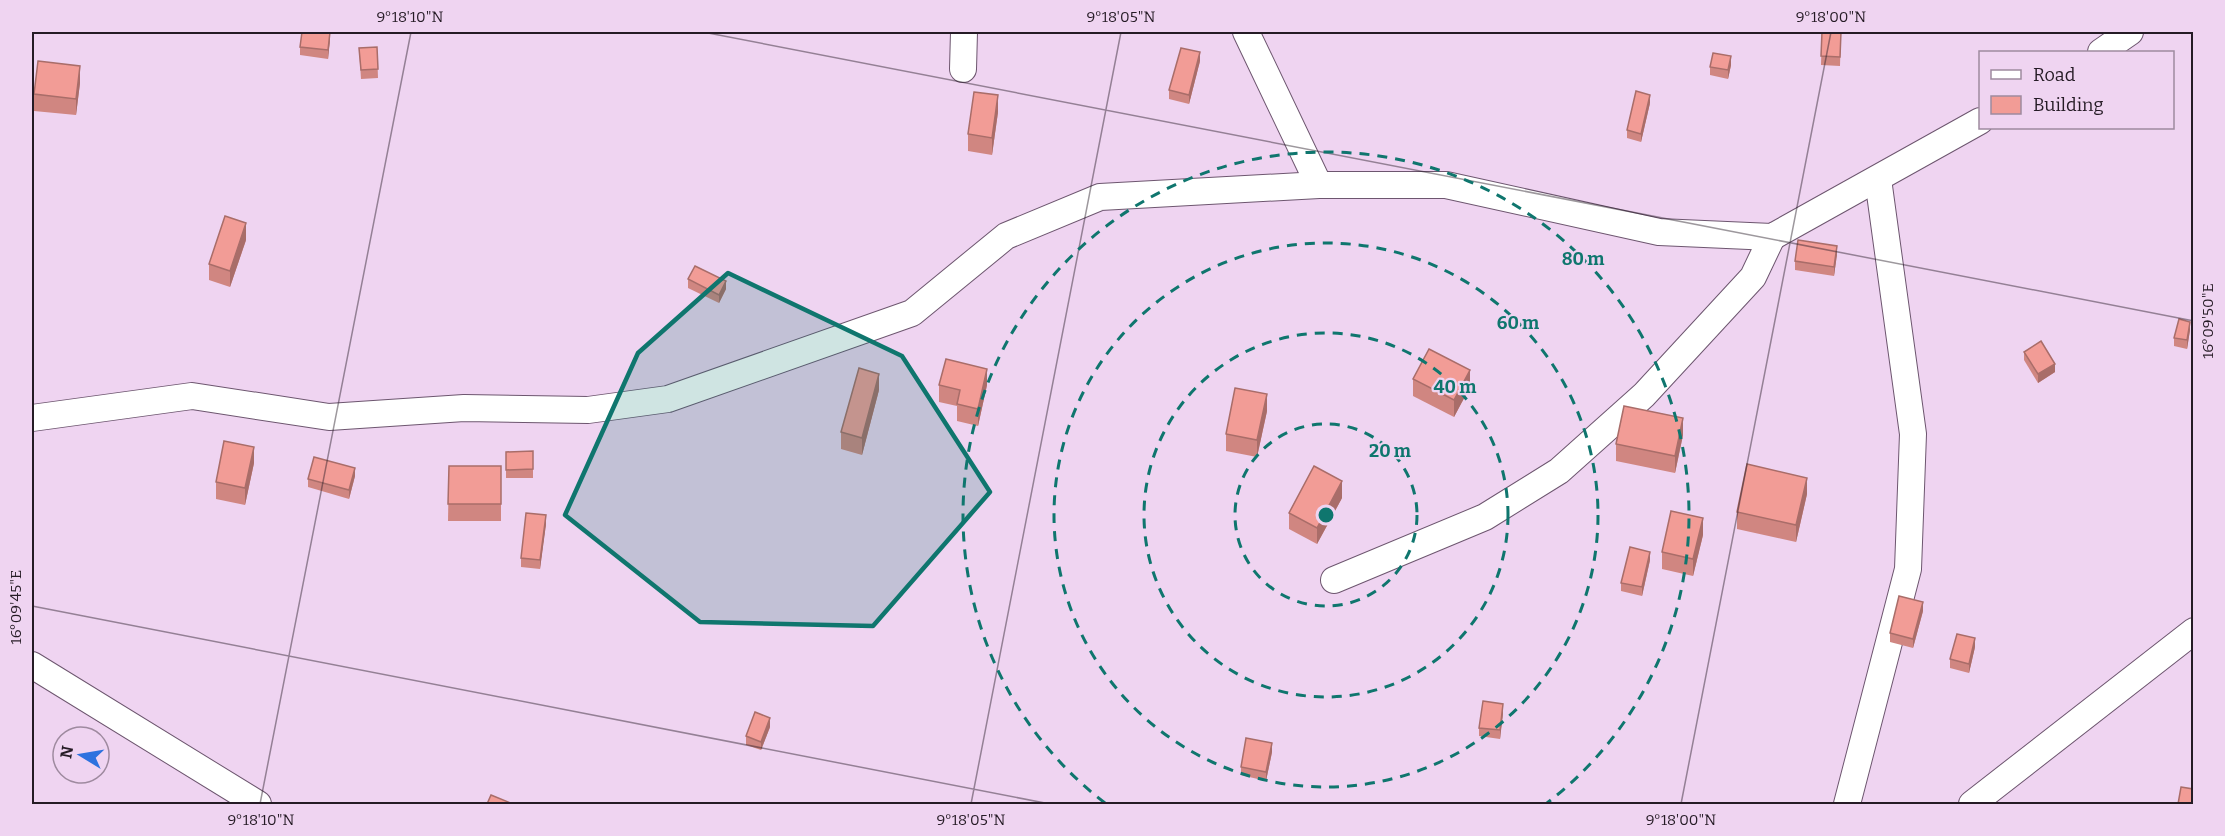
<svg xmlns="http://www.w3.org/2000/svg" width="2225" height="836" viewBox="0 0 2225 836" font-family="Bitter,serif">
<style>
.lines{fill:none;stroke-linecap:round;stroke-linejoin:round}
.street-casing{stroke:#6d566f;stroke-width:28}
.street{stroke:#fff;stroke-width:26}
.wall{fill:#d08681}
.shaded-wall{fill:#a96d69}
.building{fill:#f29c96;stroke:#a96d69;stroke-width:1.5}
.marked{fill:#0f766e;fill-opacity:0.2;stroke:#0f766e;stroke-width:4.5;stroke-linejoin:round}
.ticks{fill:none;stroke:#251b25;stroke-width:1.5;stroke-opacity:0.45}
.ring{fill:none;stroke:#0f766e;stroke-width:3;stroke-dasharray:10 8}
.centre{fill:#0f766e;stroke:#efd4f1;stroke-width:3}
.ring-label{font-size:18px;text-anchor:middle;font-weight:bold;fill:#0f766e;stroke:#efd4f1;stroke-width:4.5;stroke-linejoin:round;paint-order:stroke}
.neatline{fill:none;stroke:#251b25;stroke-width:2}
.ticks-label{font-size:15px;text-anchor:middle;fill:#251b25}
</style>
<rect width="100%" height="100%" fill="#efd4f1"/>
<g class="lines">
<!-- street casing -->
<g class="street-casing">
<g id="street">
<path d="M 1246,32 L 1319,185"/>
<path d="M 2101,52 L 2130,32"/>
<path d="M 963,69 L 964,32"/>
<path d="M 32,418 L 192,396 L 329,417 L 464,408 L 588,410 L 668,399 L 912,313 L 1006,236 L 1100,197 L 1319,185 L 1446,185 L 1659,232 L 1772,237 L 1980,121"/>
<path d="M 1334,580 L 1485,517 L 1559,471 L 1644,395 L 1753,277 L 1772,237"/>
<path d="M 32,665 L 258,804"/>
<path d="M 1847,804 L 1908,569 L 1913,434 L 1878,179"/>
<path d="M 1972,804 L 2194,631"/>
</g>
</g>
<!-- street -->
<use href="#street" class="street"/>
</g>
<!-- wall -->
<g class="wall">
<path d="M 1822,32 L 1841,32 L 1840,66 L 1821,65 Z"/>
<path d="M 330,39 L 328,59 L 300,55 L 300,47 Z"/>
<path d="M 377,47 L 378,78 L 361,79 L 359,48 Z"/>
<path d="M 1200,61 L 1189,104 L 1169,99 L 1169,90 Z"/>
<path d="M 1731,65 L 1728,79 L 1710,75 L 1710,67 Z"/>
<path d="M 80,83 L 76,115 L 34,111 L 34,94 Z"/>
<path d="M 1650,103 L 1641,142 L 1627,138 L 1627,130 Z"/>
<path d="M 998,112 L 992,155 L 968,151 L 968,134 Z"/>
<path d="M 246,240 L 230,287 L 209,280 L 209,264 Z"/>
<path d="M 1837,254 L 1834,276 L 1795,270 L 1795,261 Z"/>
<path d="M 688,279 L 726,289 L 719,303 L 688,288 Z"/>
<path d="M 2190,330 L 2187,349 L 2174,346 L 2174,338 Z"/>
<path d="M 2024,352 L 2055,372 L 2038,383 L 2024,360 Z"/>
<path d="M 1413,379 L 1470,387 L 1454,417 L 1413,396 Z"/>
<path d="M 939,385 L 987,385 L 978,426 L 957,421 L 957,406 L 939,402 Z"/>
<path d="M 879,390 L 862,455 L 841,449 L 841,432 Z"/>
<path d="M 1267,411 L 1257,457 L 1226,451 L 1226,434 Z"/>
<path d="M 1683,435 L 1675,473 L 1616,461 L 1616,444 Z"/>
<path d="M 533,451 L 533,478 L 506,478 L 506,452 Z"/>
<path d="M 254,463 L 245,505 L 216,499 L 216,482 Z"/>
<path d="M 449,466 L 501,466 L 501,521 L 448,521 Z"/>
<path d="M 355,476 L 349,499 L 308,487 L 308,479 Z"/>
<path d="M 1807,494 L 1796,542 L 1737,529 L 1737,512 Z"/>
<path d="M 1342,498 L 1317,544 L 1289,529 L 1289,513 Z"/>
<path d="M 546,524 L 540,569 L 521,567 L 521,558 Z"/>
<path d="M 1703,535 L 1693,576 L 1662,569 L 1662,552 Z"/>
<path d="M 1650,560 L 1642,596 L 1621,591 L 1621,583 Z"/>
<path d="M 1923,611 L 1913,648 L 1890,642 L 1890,633 Z"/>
<path d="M 1975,647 L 1969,673 L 1950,668 L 1950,659 Z"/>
<path d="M 1503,713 L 1500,739 L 1479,736 L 1479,728 Z"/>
<path d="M 770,727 L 761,750 L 746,745 L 746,736 Z"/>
<path d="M 1272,752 L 1266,781 L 1241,775 L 1241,767 Z"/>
</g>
<!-- shaded-wall -->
<g class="shaded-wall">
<path d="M 330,32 L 330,39 L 328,59 L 328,50 Z"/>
<path d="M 1200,52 L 1200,61 L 1189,104 L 1189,95 Z"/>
<path d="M 1731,56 L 1731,65 L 1728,79 L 1728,70 Z"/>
<path d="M 80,66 L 80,83 L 76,115 L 76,99 Z"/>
<path d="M 998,95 L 998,112 L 992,155 L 992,138 Z"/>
<path d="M 1650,95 L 1650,103 L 1641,142 L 1641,134 Z"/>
<path d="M 246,223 L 246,240 L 230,287 L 230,271 Z"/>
<path d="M 1837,246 L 1837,254 L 1834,276 L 1834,267 Z"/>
<path d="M 726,281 L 726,289 L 719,303 L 719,295 Z"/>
<path d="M 2190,322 L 2190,330 L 2187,349 L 2187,340 Z"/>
<path d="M 2055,364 L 2055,372 L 2038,383 L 2038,374 Z"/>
<path d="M 987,369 L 987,385 L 978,426 L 978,409 Z"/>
<path d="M 1470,370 L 1470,387 L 1454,417 L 1454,400 Z"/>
<path d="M 879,374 L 879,390 L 862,455 L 862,438 Z"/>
<path d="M 1267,394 L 1267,411 L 1257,457 L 1257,440 Z"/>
<path d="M 1683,418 L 1683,435 L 1675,473 L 1675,456 Z"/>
<path d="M 254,447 L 254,463 L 245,505 L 245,488 Z"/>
<path d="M 355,468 L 355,476 L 349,499 L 349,490 Z"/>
<path d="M 1807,478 L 1807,494 L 1796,542 L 1796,525 Z"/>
<path d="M 1342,481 L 1342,498 L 1317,544 L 1317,528 Z"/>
<path d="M 546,515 L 546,524 L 540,569 L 540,560 Z"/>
<path d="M 1703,518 L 1703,535 L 1693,576 L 1693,559 Z"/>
<path d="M 1650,552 L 1650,560 L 1642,596 L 1642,587 Z"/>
<path d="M 1923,602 L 1923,611 L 1913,648 L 1913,639 Z"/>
<path d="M 1975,638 L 1975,647 L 1969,673 L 1969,664 Z"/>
<path d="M 1503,704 L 1503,713 L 1500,739 L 1500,730 Z"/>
<path d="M 770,718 L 770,727 L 761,750 L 761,742 Z"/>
<path d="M 1272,743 L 1272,752 L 1266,781 L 1266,772 Z"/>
</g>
<!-- building -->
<g class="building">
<path d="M 302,32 L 330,32 L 328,50 L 300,47 Z"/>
<path d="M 1822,32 L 1841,32 L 1840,57 L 1821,56 Z"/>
<path d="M 377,47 L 378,69 L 361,70 L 359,48 Z"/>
<path d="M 1181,48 L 1200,52 L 1189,95 L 1169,90 Z"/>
<path d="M 1713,53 L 1731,56 L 1728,70 L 1710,67 Z"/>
<path d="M 38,61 L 80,66 L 76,99 L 34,94 Z"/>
<path d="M 1636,91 L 1650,95 L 1641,134 L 1627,130 Z"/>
<path d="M 974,92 L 998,95 L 992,138 L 968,134 Z"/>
<path d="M 225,216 L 246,223 L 230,271 L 209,264 Z"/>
<path d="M 1798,240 L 1837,246 L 1834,267 L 1795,261 Z"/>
<path d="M 695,266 L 726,281 L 719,295 L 688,279 Z"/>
<path d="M 2179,319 L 2190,322 L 2187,340 L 2174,338 Z"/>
<path d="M 2041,341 L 2055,364 L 2038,374 L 2024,352 Z"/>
<path d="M 1429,349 L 1470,370 L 1454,400 L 1413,379 Z"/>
<path d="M 946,359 L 987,369 L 978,409 L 957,404 L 960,390 L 939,385 Z"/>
<path d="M 859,368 L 879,374 L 862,438 L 841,432 Z"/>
<path d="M 1235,388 L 1267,394 L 1257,440 L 1226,434 Z"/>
<path d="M 1624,406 L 1683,418 L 1675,456 L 1616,444 Z"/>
<path d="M 224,441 L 254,447 L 245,488 L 216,482 Z"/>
<path d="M 533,451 L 533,469 L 506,470 L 506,452 Z"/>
<path d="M 314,457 L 355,468 L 349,490 L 308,479 Z"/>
<path d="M 1747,464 L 1807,478 L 1796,525 L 1737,512 Z"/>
<path d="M 449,466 L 501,466 L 501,504 L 448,504 Z"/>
<path d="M 1314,466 L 1342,481 L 1317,528 L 1289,513 Z"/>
<path d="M 1671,511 L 1703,518 L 1693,559 L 1662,552 Z"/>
<path d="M 526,513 L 546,515 L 540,560 L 521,558 Z"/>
<path d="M 1630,547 L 1650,552 L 1642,587 L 1621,583 Z"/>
<path d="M 1899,596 L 1923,602 L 1913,639 L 1890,633 Z"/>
<path d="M 1957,634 L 1975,638 L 1969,664 L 1950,659 Z"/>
<path d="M 1483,701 L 1503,704 L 1500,730 L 1479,728 Z"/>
<path d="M 755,712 L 770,718 L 761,742 L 746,736 Z"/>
<path d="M 1246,738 L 1272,743 L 1266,772 L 1241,767 Z"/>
<path d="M 2181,787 L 2193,789 L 2193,804 L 2178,804 Z"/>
<path d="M 491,795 L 513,804 L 487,804 Z"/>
</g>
<!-- marked area -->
<path class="marked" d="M 728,273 L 902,356 L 990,492 L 873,626 L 700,622 L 565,515 L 638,353 Z"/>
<!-- ticks -->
<path class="ticks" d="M 703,32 L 2194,321M 32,606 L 1050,804M 260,804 L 411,32M 971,804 L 1121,32M 1681,804 L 1831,32"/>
<!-- distance rings -->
<g class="ring">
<circle cx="1326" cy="515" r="91"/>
<circle cx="1326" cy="515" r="182"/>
<circle cx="1326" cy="515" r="272"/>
<path d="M1105 803A363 363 0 1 1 1547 803"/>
</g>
<circle cx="1326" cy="515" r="9" class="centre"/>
<g class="ring-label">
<text x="1583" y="265">80 m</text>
<text x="1518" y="329">60 m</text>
<text x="1455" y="393">40 m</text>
<text x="1390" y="457">20 m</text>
</g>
<!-- border -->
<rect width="2225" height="836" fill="none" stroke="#efd4f1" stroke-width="66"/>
<!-- legend -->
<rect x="1979" y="51" width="195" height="78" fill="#efd4f1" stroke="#9e8a9f" stroke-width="1.5"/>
<rect x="1991" y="70" width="30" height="9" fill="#ffffff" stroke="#9e8a9f" stroke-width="1.5"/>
<text x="2033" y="81" font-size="18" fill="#251b25">Road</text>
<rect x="1991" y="96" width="30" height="18" fill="#f29c96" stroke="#9e8a9f" stroke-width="1.5"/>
<text x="2033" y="111" font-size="18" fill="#251b25">Building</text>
<!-- north arrow -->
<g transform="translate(81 755) rotate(281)"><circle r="28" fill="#efd4f1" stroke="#9e8a9f" stroke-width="1.5"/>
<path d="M0-4.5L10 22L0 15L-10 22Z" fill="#2d72df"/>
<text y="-9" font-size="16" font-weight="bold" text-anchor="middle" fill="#251b25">N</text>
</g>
<rect x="33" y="33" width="2159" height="770" class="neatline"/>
<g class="ticks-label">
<text x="410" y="22">9°18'10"N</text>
<text x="1121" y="22">9°18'05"N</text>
<text x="1831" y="22">9°18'00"N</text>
<text transform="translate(2208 321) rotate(-90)" y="5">16°09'50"E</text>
<text transform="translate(16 607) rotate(-90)" y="5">16°09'45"E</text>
<text x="261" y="825">9°18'10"N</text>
<text x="971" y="825">9°18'05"N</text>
<text x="1681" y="825">9°18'00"N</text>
</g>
</svg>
